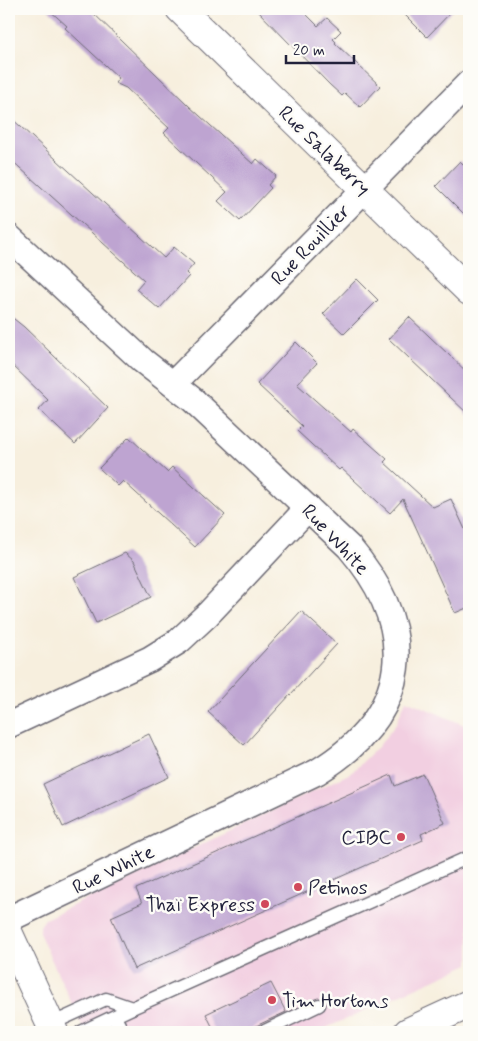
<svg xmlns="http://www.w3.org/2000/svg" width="478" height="1041" viewBox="0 0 478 1041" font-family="Mynerve,sans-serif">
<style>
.built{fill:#f2cfe1}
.building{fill:#bea4d1}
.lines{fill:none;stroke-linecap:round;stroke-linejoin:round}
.lane-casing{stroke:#6d6a74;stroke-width:15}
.street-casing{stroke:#6d6a74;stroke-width:28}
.secondary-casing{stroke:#6d6a74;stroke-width:30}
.primary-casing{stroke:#6d6a74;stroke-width:30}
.lane{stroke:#fff;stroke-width:12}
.street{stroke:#fff;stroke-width:25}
.secondary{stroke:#fff;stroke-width:28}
.primary{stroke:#fff;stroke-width:28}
.poi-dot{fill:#d1495b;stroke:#fdfcf7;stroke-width:2}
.labels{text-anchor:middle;stroke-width:5;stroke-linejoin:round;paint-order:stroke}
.street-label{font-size:20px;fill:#22223b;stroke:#fdfcf7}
.poi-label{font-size:20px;fill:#22223b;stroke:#fdfcf7;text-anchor:end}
</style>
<rect width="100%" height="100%" fill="#fdfcf7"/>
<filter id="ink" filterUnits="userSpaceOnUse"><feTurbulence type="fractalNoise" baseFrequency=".02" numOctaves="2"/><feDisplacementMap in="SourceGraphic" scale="10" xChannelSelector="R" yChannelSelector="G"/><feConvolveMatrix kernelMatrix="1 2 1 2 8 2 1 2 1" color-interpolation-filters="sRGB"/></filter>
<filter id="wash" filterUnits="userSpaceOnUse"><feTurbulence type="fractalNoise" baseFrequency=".0096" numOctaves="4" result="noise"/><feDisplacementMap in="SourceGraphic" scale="20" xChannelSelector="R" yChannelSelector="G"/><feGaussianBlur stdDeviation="1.12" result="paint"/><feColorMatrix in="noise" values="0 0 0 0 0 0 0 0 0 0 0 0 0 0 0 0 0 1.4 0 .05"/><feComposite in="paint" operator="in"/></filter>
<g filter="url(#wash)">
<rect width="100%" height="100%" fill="#f7efde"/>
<!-- built -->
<path class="built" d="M 406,700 L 469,727 L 469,964 L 317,1032 L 85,1032 L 40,935 L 40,926 L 45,919 L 351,773 L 378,747 L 396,724 Z"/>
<g id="blocks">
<!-- building -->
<g class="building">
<path d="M 48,9 L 89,9 L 189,106 L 253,164 L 257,159 L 276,176 L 268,185 L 271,188 L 240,221 L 218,201 L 227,192 L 164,133 L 169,128 L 126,88 L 115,83 L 119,78 L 65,28 L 67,26 Z"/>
<path d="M 256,9 L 301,9 L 318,26 L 327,18 L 341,31 L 333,39 L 336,42 L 335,43 L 380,86 L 360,107 L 345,93 L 342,96 L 329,84 Z"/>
<path d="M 399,9 L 454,9 L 427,37 Z"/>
<path d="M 9,116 L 164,258 L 174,247 L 194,264 L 186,273 L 189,276 L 159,309 L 136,289 L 144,280 L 9,158 Z"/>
<path d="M 460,161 L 469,170 L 469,219 L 436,186 Z"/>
<path d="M 357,279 L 378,300 L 344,334 L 323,314 Z"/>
<path d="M 9,315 L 24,327 L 108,408 L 75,444 L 39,410 L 48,400 L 9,362 Z"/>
<path d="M 409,317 L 469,374 L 469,415 L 389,339 Z"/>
<path d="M 296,342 L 317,363 L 297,384 L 351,432 L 353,429 L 387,459 L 384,462 L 433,507 L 451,499 L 469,538 L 469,607 L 455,613 L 403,499 L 390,513 L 341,468 L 339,470 L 297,431 L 302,426 L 257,384 Z"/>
<path d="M 129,437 L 167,472 L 172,467 L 225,515 L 195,547 L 123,481 L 118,486 L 99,468 Z"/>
<path d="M 125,553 L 134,561 L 151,597 L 96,623 L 74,577 Z"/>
<path d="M 301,611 L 337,644 L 244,745 L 208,712 Z"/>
<path d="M 149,734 L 169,777 L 63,827 L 43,784 Z"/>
<path d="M 423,774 L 445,823 L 421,834 L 423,840 L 134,969 L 111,917 L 142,903 L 136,889 L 391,775 L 395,786 Z"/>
<path d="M 271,983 L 286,1012 L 243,1032 L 215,1032 L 206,1014 Z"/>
</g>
</g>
</g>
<g filter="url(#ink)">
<use href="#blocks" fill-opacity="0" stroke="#6d6a74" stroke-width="1"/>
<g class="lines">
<!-- lane casing -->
<g class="lane-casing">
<g id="lane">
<path d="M 132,1008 L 469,857"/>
<path d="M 115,1017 L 123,1032"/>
<path d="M 51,1024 L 106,999 L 132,1008 L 81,1032"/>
<path d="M 263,1032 L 319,1005"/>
</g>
</g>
<!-- street casing -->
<g class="street-casing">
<g id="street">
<path d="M 9,237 L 143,361 L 193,400 L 349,547 C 420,630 412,714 317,772 L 9,919"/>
<path d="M 173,384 L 469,83"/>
<path d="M 9,725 L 150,659 L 179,641 L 208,614 L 308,508"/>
</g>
</g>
<!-- secondary casing -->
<g class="secondary-casing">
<g id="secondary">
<path d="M 180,9 L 469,291"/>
<path d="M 9,934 L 54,1032"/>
</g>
</g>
<!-- primary casing -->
<g class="primary-casing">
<path id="primary" d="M 408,1032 L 469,1004"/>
</g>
<!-- lane -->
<use href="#lane" class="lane"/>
<!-- street -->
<use href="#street" class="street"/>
<!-- secondary -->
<use href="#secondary" class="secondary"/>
<!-- primary -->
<use href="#primary" class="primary"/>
</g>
</g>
<!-- markers -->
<g class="poi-dot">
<circle cx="401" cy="837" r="5"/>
<circle cx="298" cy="887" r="5"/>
<circle cx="265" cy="904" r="5"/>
<circle cx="272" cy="1000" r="5"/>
</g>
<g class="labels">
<!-- street labels -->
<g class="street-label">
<text transform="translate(325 150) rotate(44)" y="7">Rue Salaberry</text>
<text transform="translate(310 244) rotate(-46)" y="7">Rue Rouillier</text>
<text transform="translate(336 539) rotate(47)" y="7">Rue White</text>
<text transform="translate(113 869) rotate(-26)" y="7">Rue White</text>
</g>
<!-- poi labels -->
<g class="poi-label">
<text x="391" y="844">CIBC</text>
<text x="308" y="894" text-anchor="start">Petinos</text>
<text x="255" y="911">Thaï Express</text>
<text x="282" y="1007" text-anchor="start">Tim Hortons</text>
</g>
</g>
<!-- margin -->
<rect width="478" height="1041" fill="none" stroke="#fdfcf7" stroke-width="30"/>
<!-- scale -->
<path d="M286 55v8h68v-8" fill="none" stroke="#22223b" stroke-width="2.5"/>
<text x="293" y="55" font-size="15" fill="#22223b" stroke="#fdfcf7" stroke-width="4" paint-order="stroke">20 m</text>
</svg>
